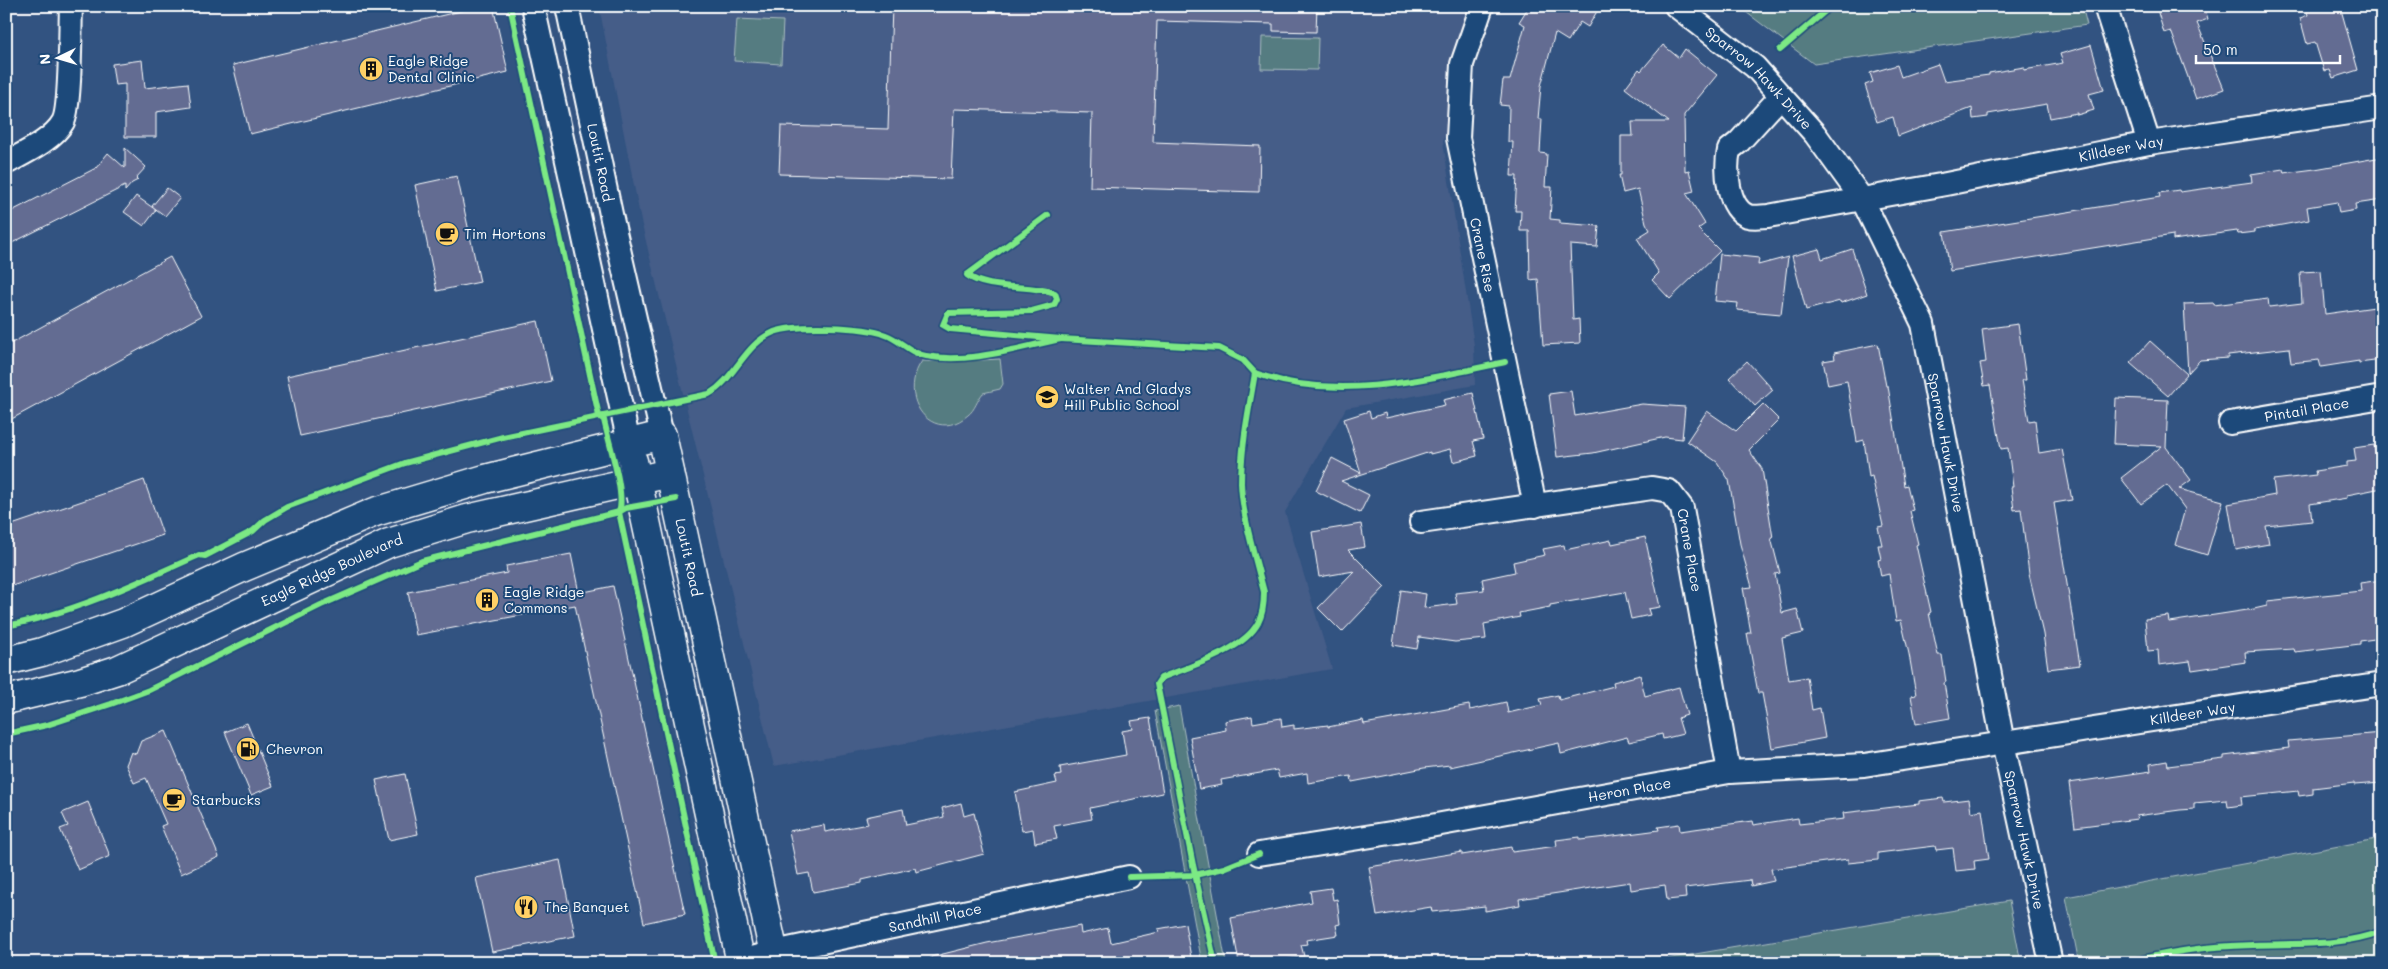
<svg xmlns="http://www.w3.org/2000/svg" width="2388" height="969" viewBox="0 0 2388 969" font-family="Mali,sans-serif">
<style>
.built{fill:#455d88}
.green{fill:#547b81;stroke:#aabdc0}
.building{fill:#636c92;stroke:#fff}
.lines{fill:none;stroke-linecap:round;stroke-linejoin:round}
.minor-casing{stroke:#fff;stroke-width:26}
.tertiary-casing{stroke:#fff;stroke-width:31}
.minor{stroke:#1f4a7a;stroke-width:22}
.tertiary{stroke:#1f4a7a;stroke-width:28}
.cycleway-casing{stroke:#1f4a7a;stroke-width:9}
.cycleway{stroke:#7ce984;stroke-width:6}
.labels{text-anchor:middle;stroke-width:4;stroke-linejoin:round;paint-order:stroke}
.poi-label{font-size:14px;fill:#fff;stroke:#1f4a7a;text-anchor:start}
.street-label{font-size:14px;fill:#fff;stroke:#1f4a7a}
</style>
<rect width="100%" height="100%" fill="#325381"/>
<filter id="ink" filterUnits="userSpaceOnUse"><feTurbulence type="fractalNoise" baseFrequency=".02" numOctaves="2"/><feDisplacementMap in="SourceGraphic" scale="10" xChannelSelector="R" yChannelSelector="G"/><feConvolveMatrix kernelMatrix="1 2 1 2 8 2 1 2 1" color-interpolation-filters="sRGB"/></filter>
<g filter="url(#ink)">
<!-- built -->
<path class="built" d="M 599,6 L 1482,6 L 1443,142 L 1474,345 L 1475,385 L 1346,408 L 1285,512 L 1332,669 L 774,766 L 641,221 Z"/>
<!-- green -->
<g class="green">
<path d="M 1738,6 L 2082,6 L 2087,25 L 1814,64 Z"/>
<path d="M 737,19 L 783,21 L 781,64 L 734,61 Z"/>
<path d="M 1262,37 L 1318,38 L 1317,70 L 1261,69 Z"/>
<path d="M 1000,359 L 1003,384 L 1000,389 L 983,393 C 977,400 975,410 968,415 C 933,446 896,398 922,361 L 947,362 Z"/>
<path d="M 1179,706 L 1226,963 L 1202,963 L 1155,711 Z"/>
<path d="M 2382,838 L 2382,963 L 2079,963 L 2066,897 Z"/>
<path d="M 2009,901 L 2021,963 L 1642,963 Z"/>
</g>
<!-- building -->
<g class="building">
<path d="M 482,6 L 493,6 L 508,72 L 250,134 L 233,65 Z"/>
<path d="M 892,6 L 1317,6 L 1316,32 L 1273,31 L 1273,24 L 1157,21 L 1153,142 L 1260,146 L 1259,192 L 1090,187 L 1092,113 L 954,109 L 951,179 L 779,174 L 781,126 L 888,129 Z"/>
<path d="M 1529,6 L 1600,6 L 1588,27 L 1580,22 L 1568,41 L 1555,33 L 1541,86 L 1538,119 L 1542,119 L 1540,153 L 1547,154 L 1545,187 L 1552,187 L 1550,219 L 1560,220 L 1560,223 L 1599,226 L 1597,247 L 1570,245 L 1573,320 L 1579,319 L 1580,343 L 1543,345 L 1538,279 L 1530,280 L 1529,231 L 1520,231 L 1521,211 L 1515,211 L 1517,176 L 1511,176 L 1513,142 L 1508,142 L 1509,106 L 1500,105 L 1503,80 L 1510,80 L 1525,25 L 1519,22 Z"/>
<path d="M 2156,6 L 2204,6 L 2208,19 L 2197,23 L 2224,89 L 2196,99 L 2171,31 L 2164,33 Z"/>
<path d="M 2305,6 L 2340,6 L 2358,70 L 2333,78 L 2330,70 L 2324,71 L 2315,42 L 2307,44 L 2300,18 L 2308,15 Z"/>
<path d="M 1663,45 L 1679,58 L 1685,49 L 1717,75 L 1684,115 L 1685,171 L 1689,170 L 1694,191 L 1686,193 L 1705,224 L 1698,229 L 1720,251 L 1670,299 L 1652,280 L 1659,273 L 1637,238 L 1650,230 L 1646,223 L 1638,189 L 1623,193 L 1619,175 L 1621,175 L 1621,136 L 1633,136 L 1632,122 L 1669,122 L 1625,88 L 1639,69 L 1641,71 Z"/>
<path d="M 2091,45 L 2104,90 L 2089,94 L 2094,110 L 2077,115 L 2077,113 L 2050,118 L 2047,104 L 1988,114 L 1988,117 L 1973,119 L 1972,108 L 1898,136 L 1893,117 L 1877,122 L 1865,85 L 1873,82 L 1870,73 L 1897,65 L 1901,77 L 1938,64 L 1944,81 L 1989,75 L 1989,73 L 2024,67 L 2024,70 L 2063,63 L 2060,54 Z"/>
<path d="M 142,60 L 145,88 L 188,83 L 191,107 L 156,112 L 156,137 L 125,137 L 125,84 L 115,85 L 112,64 Z"/>
<path d="M 125,148 L 146,167 L 136,178 L 138,180 L 132,183 L 125,191 L 125,186 L 6,246 L 6,214 L 96,168 L 108,153 L 125,168 Z"/>
<path d="M 2382,157 L 2382,200 L 2355,204 L 2356,210 L 2339,213 L 2337,202 L 2307,207 L 2309,220 L 2255,230 L 2255,232 L 2238,234 L 2237,231 L 2173,240 L 2173,235 L 1950,271 L 1944,232 L 2160,197 L 2159,193 L 2179,190 L 2180,192 L 2252,182 L 2251,174 L 2283,169 L 2284,173 L 2315,169 Z"/>
<path d="M 457,176 L 480,282 L 437,291 L 415,185 Z"/>
<path d="M 167,188 L 180,198 L 165,216 L 152,206 Z"/>
<path d="M 136,196 L 156,210 L 144,226 L 124,212 Z"/>
<path d="M 1819,249 L 1822,259 L 1852,249 L 1867,294 L 1841,303 L 1840,301 L 1806,310 L 1792,256 Z"/>
<path d="M 1720,254 L 1759,258 L 1758,265 L 1788,257 L 1781,314 L 1737,310 L 1738,303 L 1715,301 Z"/>
<path d="M 170,257 L 201,316 L 6,422 L 6,346 Z"/>
<path d="M 2321,271 L 2325,314 L 2382,306 L 2382,360 L 2359,363 L 2359,361 L 2321,367 L 2319,360 L 2291,363 L 2289,348 L 2228,355 L 2228,358 L 2200,360 L 2188,373 L 2184,304 L 2214,303 L 2214,305 L 2268,298 L 2269,307 L 2302,303 L 2300,272 Z"/>
<path d="M 538,321 L 551,381 L 300,436 L 287,376 Z"/>
<path d="M 2018,324 L 2026,380 L 2022,380 L 2029,421 L 2035,420 L 2039,453 L 2062,449 L 2072,500 L 2054,503 L 2080,665 L 2048,669 L 2043,634 L 2029,574 L 2021,509 L 2014,510 L 2011,487 L 2013,487 L 2008,448 L 2001,449 L 1990,385 L 1984,386 L 1980,363 L 1986,362 L 1982,329 Z"/>
<path d="M 2150,341 L 2187,374 L 2168,396 L 2130,363 Z"/>
<path d="M 1878,344 L 1886,386 L 1888,386 L 1904,486 L 1907,485 L 1913,510 L 1910,511 L 1918,544 L 1916,545 L 1931,612 L 1929,613 L 1938,655 L 1942,655 L 1946,682 L 1944,683 L 1950,718 L 1916,724 L 1911,696 L 1916,695 L 1909,654 L 1901,620 L 1896,621 L 1889,574 L 1881,576 L 1878,560 L 1881,559 L 1878,545 L 1882,545 L 1878,527 L 1883,526 L 1872,476 L 1869,477 L 1864,440 L 1857,442 L 1847,381 L 1828,385 L 1823,361 L 1835,359 L 1834,353 Z"/>
<path d="M 1747,361 L 1773,390 L 1755,406 L 1729,378 Z"/>
<path d="M 1571,391 L 1575,416 L 1642,404 L 1685,407 L 1682,439 L 1665,437 L 1593,453 L 1557,457 L 1549,394 Z"/>
<path d="M 1473,393 L 1483,439 L 1473,441 L 1477,456 L 1453,462 L 1450,449 L 1430,454 L 1430,452 L 1341,481 L 1369,495 L 1360,513 L 1316,491 L 1332,458 L 1361,473 L 1344,419 L 1369,411 L 1371,418 L 1385,413 L 1386,418 L 1445,405 L 1443,400 Z"/>
<path d="M 2116,398 L 2168,400 L 2166,447 L 2191,480 L 2179,489 L 2223,501 L 2207,555 L 2175,545 L 2185,509 L 2167,485 L 2141,504 L 2121,478 L 2162,446 L 2114,444 Z"/>
<path d="M 1763,404 L 1779,420 L 1749,450 L 1762,469 L 1773,538 L 1771,538 L 1780,573 L 1775,574 L 1782,613 L 1797,609 L 1803,633 L 1782,638 L 1789,680 L 1807,677 L 1812,710 L 1820,708 L 1825,738 L 1772,748 L 1762,693 L 1758,693 L 1747,633 L 1751,633 L 1743,588 L 1752,587 L 1740,544 L 1729,480 L 1717,462 L 1687,441 L 1707,411 L 1736,431 Z"/>
<path d="M 2374,445 L 2375,451 L 2382,450 L 2382,488 L 2347,495 L 2347,498 L 2310,504 L 2312,521 L 2266,526 L 2269,544 L 2236,550 L 2228,504 L 2275,495 L 2273,480 L 2316,475 L 2315,471 L 2347,466 L 2347,462 L 2356,461 L 2354,448 Z"/>
<path d="M 144,480 L 163,535 L 6,588 L 6,527 Z"/>
<path d="M 1361,524 L 1365,547 L 1348,550 L 1385,587 L 1342,632 L 1318,608 L 1354,571 L 1319,577 L 1312,532 Z"/>
<path d="M 1645,537 L 1660,607 L 1648,609 L 1650,615 L 1631,619 L 1625,592 L 1550,605 L 1550,607 L 1519,613 L 1520,617 L 1484,624 L 1486,639 L 1455,642 L 1419,637 L 1417,649 L 1393,645 L 1401,590 L 1426,594 L 1424,608 L 1457,604 L 1455,593 L 1484,590 L 1482,579 L 1515,572 L 1513,562 L 1545,555 L 1543,549 L 1564,545 L 1565,550 L 1611,540 L 1612,544 Z"/>
<path d="M 571,554 L 579,593 L 613,586 L 685,914 L 644,923 L 575,605 L 416,635 L 408,592 L 507,573 L 506,566 Z"/>
<path d="M 2382,580 L 2382,638 L 2360,641 L 2360,644 L 2295,652 L 2294,649 L 2245,652 L 2246,662 L 2192,670 L 2190,661 L 2159,665 L 2158,650 L 2148,651 L 2145,619 L 2168,616 L 2169,622 L 2254,609 L 2267,606 L 2267,601 L 2361,591 L 2360,583 Z"/>
<path d="M 1640,675 L 1645,696 L 1679,687 L 1687,715 L 1678,718 L 1683,734 L 1663,739 L 1662,734 L 1629,742 L 1627,737 L 1561,754 L 1559,743 L 1450,767 L 1450,765 L 1424,768 L 1352,782 L 1351,776 L 1308,783 L 1307,773 L 1279,778 L 1277,770 L 1221,780 L 1222,785 L 1199,789 L 1190,737 L 1226,730 L 1225,721 L 1252,716 L 1253,723 L 1281,718 L 1282,727 L 1294,725 L 1294,729 L 1328,725 L 1328,727 L 1363,720 L 1364,724 L 1469,705 L 1470,710 L 1506,702 L 1508,713 L 1542,705 L 1540,699 L 1558,695 L 1559,700 L 1614,686 L 1613,682 Z"/>
<path d="M 1150,718 L 1163,793 L 1090,808 L 1092,819 L 1054,826 L 1057,839 L 1035,843 L 1033,829 L 1022,831 L 1015,792 L 1057,783 L 1055,776 L 1061,775 L 1060,767 L 1126,755 L 1122,731 L 1133,729 L 1131,721 Z"/>
<path d="M 247,723 L 273,786 L 251,795 L 225,732 Z"/>
<path d="M 166,731 L 219,857 L 181,874 L 161,826 L 166,824 L 146,778 L 134,783 L 126,765 L 131,752 L 136,754 L 141,741 Z"/>
<path d="M 2382,733 L 2382,783 L 2354,785 L 2354,783 L 2313,788 L 2313,794 L 2299,796 L 2298,791 L 2241,797 L 2242,805 L 2228,807 L 2227,800 L 2194,803 L 2194,809 L 2180,810 L 2136,816 L 2137,819 L 2075,827 L 2069,783 L 2151,771 L 2150,764 L 2167,761 L 2168,766 L 2224,759 L 2224,756 L 2289,748 L 2288,741 Z"/>
<path d="M 405,774 L 418,834 L 389,840 L 376,780 Z"/>
<path d="M 1943,798 L 1944,802 L 1969,799 L 1971,812 L 1982,810 L 1989,859 L 1974,861 L 1975,869 L 1956,871 L 1953,848 L 1936,850 L 1935,846 L 1878,853 L 1878,860 L 1848,863 L 1848,859 L 1771,869 L 1774,881 L 1751,886 L 1750,880 L 1685,888 L 1686,898 L 1667,900 L 1665,885 L 1631,890 L 1630,882 L 1519,899 L 1520,905 L 1485,911 L 1485,906 L 1432,912 L 1431,907 L 1377,916 L 1369,867 L 1462,852 L 1462,855 L 1511,847 L 1512,852 L 1557,846 L 1556,840 L 1580,837 L 1580,840 L 1606,837 L 1659,830 L 1658,827 L 1679,824 L 1680,831 L 1752,821 L 1753,825 L 1798,818 L 1799,824 L 1844,819 L 1843,813 L 1919,804 L 1919,801 Z"/>
<path d="M 88,802 L 110,856 L 78,870 L 60,829 L 68,826 L 62,813 Z"/>
<path d="M 961,803 L 964,816 L 974,813 L 984,854 L 916,872 L 915,868 L 862,880 L 862,883 L 813,892 L 809,873 L 798,875 L 789,831 L 824,825 L 825,832 L 868,824 L 866,817 L 903,809 L 906,825 L 944,817 L 942,808 Z"/>
<path d="M 560,860 L 575,936 L 492,952 L 476,878 Z"/>
<path d="M 1331,888 L 1333,900 L 1337,899 L 1340,924 L 1336,925 L 1338,935 L 1306,940 L 1307,944 L 1301,945 L 1304,956 L 1270,963 L 1239,963 L 1231,918 L 1312,902 L 1310,891 Z"/>
<path d="M 1185,924 L 1192,963 L 932,963 L 931,957 L 987,943 L 1080,926 L 1081,934 L 1108,928 L 1111,943 L 1159,932 L 1158,929 Z"/>
</g>
<g class="lines">
<!-- minor casing -->
<g class="minor-casing">
<g id="minor">
<path d="M 533,6 L 629,443"/>
<path id="s1" d="M 567,6 L 612,219 L 662,435"/>
<path id="s2" d="M 1482,6 L 1462,64 L 1458,138 L 1535,506"/>
<path id="s3" d="M 1676,6 L 1755,67 L 1815,134 L 1862,199 L 1923,324 L 2003,743 L 2051,963"/>
<path d="M 2105,6 L 2149,143"/>
<path id="s4" d="M 1781,96 L 1739,142 L 1729,150 C 1725,169 1727,208 1748,216 C 1755,218 1762,216 1768,216 L 1946,184 L 2149,143 L 2382,108"/>
<path d="M 6,163 C 24,153 53,140 63,122 C 71,107 70,28 71,6"/>
<path id="s5" d="M 2230,423 L 2382,397"/>
<path id="s6" d="M 1421,522 L 1652,488 L 1669,491 L 1682,508 L 1729,772"/>
<path id="s7" d="M 1259,854 L 1397,832 L 1729,772 L 1864,765 L 2382,684"/>
<path id="s8" d="M 741,961 L 774,952 L 1129,877"/>
</g>
</g>
<!-- tertiary casing -->
<g class="tertiary-casing">
<g id="tertiary">
<path d="M 633,461 L 741,963"/>
<path id="s9" d="M 6,661 L 42,652 L 123,623 L 244,567 L 375,512 L 485,479 L 662,435 L 776,963"/>
<path id="s10" d="M 6,700 L 80,682 L 117,670 L 389,543 L 467,519 L 670,473"/>
</g>
</g>
<!-- minor -->
<use href="#minor" class="minor"/>
<!-- tertiary -->
<use href="#tertiary" class="tertiary"/>
<!-- cycleway casing -->
<g class="cycleway-casing">
<g id="cycleway">
<path d="M 510,6 L 599,416 L 604,420 C 608,440 626,495 619,512 L 715,963"/>
<path d="M 1780,50 L 1831,6"/>
<path d="M 1048,215 L 967,275 C 988,291 1029,284 1055,293 L 1057,299 L 1054,305 L 1032,311 L 948,313 L 943,325 L 950,329 L 1061,339 L 1219,348 L 1243,360 L 1255,373"/>
<path d="M 6,626 C 73,613 137,583 199,555 L 205,556 L 253,531 L 265,520 L 287,507 L 405,463 L 503,437 L 709,394 C 736,378 744,344 774,332 C 795,324 864,326 886,335 C 900,340 911,354 926,356 C 970,364 1017,348 1061,339"/>
<path d="M 6,734 L 47,725 L 111,704 L 149,690 L 321,605 L 422,561 L 619,512 L 626,508 L 676,499"/>
<path d="M 1129,877 L 1195,875 L 1224,868 L 1259,854"/>
<path d="M 1215,963 L 1193,865 L 1157,684 L 1161,678 C 1190,666 1243,651 1258,623 C 1263,614 1264,602 1264,592 C 1256,561 1242,515 1241,483 C 1241,447 1249,409 1255,373 C 1335,402 1424,380 1505,362"/>
<path d="M 2128,963 C 2168,951 2212,946 2253,945 C 2296,943 2341,947 2382,931"/>
</g>
</g>
<!-- cycleway -->
<use href="#cycleway" class="cycleway"/>
</g>
</g>
<!-- icons -->
<defs>
<g id="building-disc" transform="scale(1.25)"><circle r="9.5" fill="#ffd166" stroke="#1f4a7a"/><path d="M-4-6H4V6H1V3H-1V6H-4ZM-2.5-4.3h1.7v1.8h-1.7ZM.8-4.3h1.7v1.8H.8ZM-2.5-1h1.7V.8h-1.7ZM.8-1h1.7V.8H.8Z" fill="#111"/></g>
<g id="cafe-disc" transform="scale(1.25)"><circle r="9.5" fill="#ffd166" stroke="#1f4a7a"/><path d="M-5.5-4.5H6V0H3Q3 3.5 0 3.5H-2.5Q-5.5 3.5-5.5 0ZM3-3.2v2h1.7v-2ZM-6 4.5H4V6H-6Z" fill="#111"/></g>
<g id="school-disc" transform="scale(1.25)"><circle r="9.5" fill="#ffd166" stroke="#1f4a7a"/><path d="M0-5L7-2L0 1L-7-2ZM-4 1L0 2.5L4 1V4Q0 6-4 4Z" fill="#111"/></g>
<g id="fuel-disc" transform="scale(1.25)"><circle r="9.5" fill="#ffd166" stroke="#1f4a7a"/><path d="M-5.5-6h7V0h2V4h1.3V-2.5L3-4.5l.8-.8L6-3V5H2.5V1h-1V6h-7ZM-4.2-4.7v3.2H.2V-4.7Z" fill="#111"/></g>
<g id="restaurant-disc" transform="scale(1.25)"><circle r="9.5" fill="#ffd166" stroke="#1f4a7a"/><path d="M-5-6h1v4h1v-4h1v4h1v-4h1v5L-1.5 .5V6h-2V.5L-5-1ZM5-6V6H3V1.5H1.5Q1.5-4 5-6Z" fill="#111"/></g>
</defs>
<g fill-rule="evenodd">
<use href="#building-disc" x="371" y="69"/>
<use href="#cafe-disc" x="447" y="234"/>
<use href="#school-disc" x="1047" y="397"/>
<use href="#building-disc" x="487" y="600"/>
<use href="#fuel-disc" x="248" y="749"/>
<use href="#cafe-disc" x="174" y="800"/>
<use href="#restaurant-disc" x="526" y="907"/>
</g>
<g class="labels">
<!-- poi labels -->
<g class="poi-label">
<text x="388" y="66">Eagle Ridge<tspan x="388" dy="16">Dental Clinic</tspan></text>
<text x="464" y="239">Tim Hortons</text>
<text x="1064" y="394">Walter And Gladys<tspan x="1064" dy="16">Hill Public School</tspan></text>
<text x="504" y="597">Eagle Ridge<tspan x="504" dy="16">Commons</tspan></text>
<text x="266" y="754">Chevron</text>
<text x="192" y="805">Starbucks</text>
<text x="544" y="912">The Banquet</text>
</g>
<!-- street labels -->
<g class="street-label">
<text dy="5" stroke="none"><textPath href="#s3" startOffset="110">Sparrow Hawk Drive</textPath></text>
<text dy="5" stroke="none"><textPath href="#s4" startOffset="528">Killdeer Way</textPath></text>
<text dy="5" stroke="none"><textPath href="#s1" startOffset="160">Loutit Road</textPath></text>
<text dy="5" stroke="none"><textPath href="#s2" startOffset="255">Crane Rise</textPath></text>
<text dy="5" stroke="none"><textPath href="#s5" startOffset="78">Pintail Place</textPath></text>
<text dy="5" stroke="none"><textPath href="#s3" startOffset="530">Sparrow Hawk Drive</textPath></text>
<text dy="5" stroke="none"><textPath href="#s6" startOffset="315">Crane Place</textPath></text>
<text dy="5" stroke="none"><textPath href="#s9" startOffset="821">Loutit Road</textPath></text>
<text dy="5" stroke="none"><textPath href="#s10" startOffset="352">Eagle Ridge Boulevard</textPath></text>
<text dy="5" stroke="none"><textPath href="#s7" startOffset="945">Killdeer Way</textPath></text>
<text dy="5" stroke="none"><textPath href="#s7" startOffset="376">Heron Place</textPath></text>
<text dy="5" stroke="none"><textPath href="#s3" startOffset="935">Sparrow Hawk Drive</textPath></text>
<text dy="5" stroke="none"><textPath href="#s8" startOffset="199">Sandhill Place</textPath></text>
</g>
</g>
<!-- margin -->
<rect width="2388" height="969" fill="none" stroke="#1f4a7a" stroke-width="25"/>
<rect x="12" y="12" width="2363" height="944" fill="none" stroke="#fff" stroke-width="2" filter="url(#ink)"/>
<!-- north arrow -->
<g transform="translate(58 58) rotate(265)" stroke="#1f4a7a" stroke-width="4" paint-order="stroke">
<path d="M0-4L9 19L0 12L-9 19Z" fill="#ffffff"/>
<text y="-8" font-size="14" font-weight="bold" text-anchor="middle" fill="#ffffff">N</text>
</g>
<!-- scale -->
<path d="M2196 55v8h144v-8" fill="none" stroke="#ffffff" stroke-width="2.5"/>
<text x="2203" y="55" font-size="15" fill="#ffffff" stroke="#1f4a7a" stroke-width="4" paint-order="stroke">50 m</text>
</svg>
